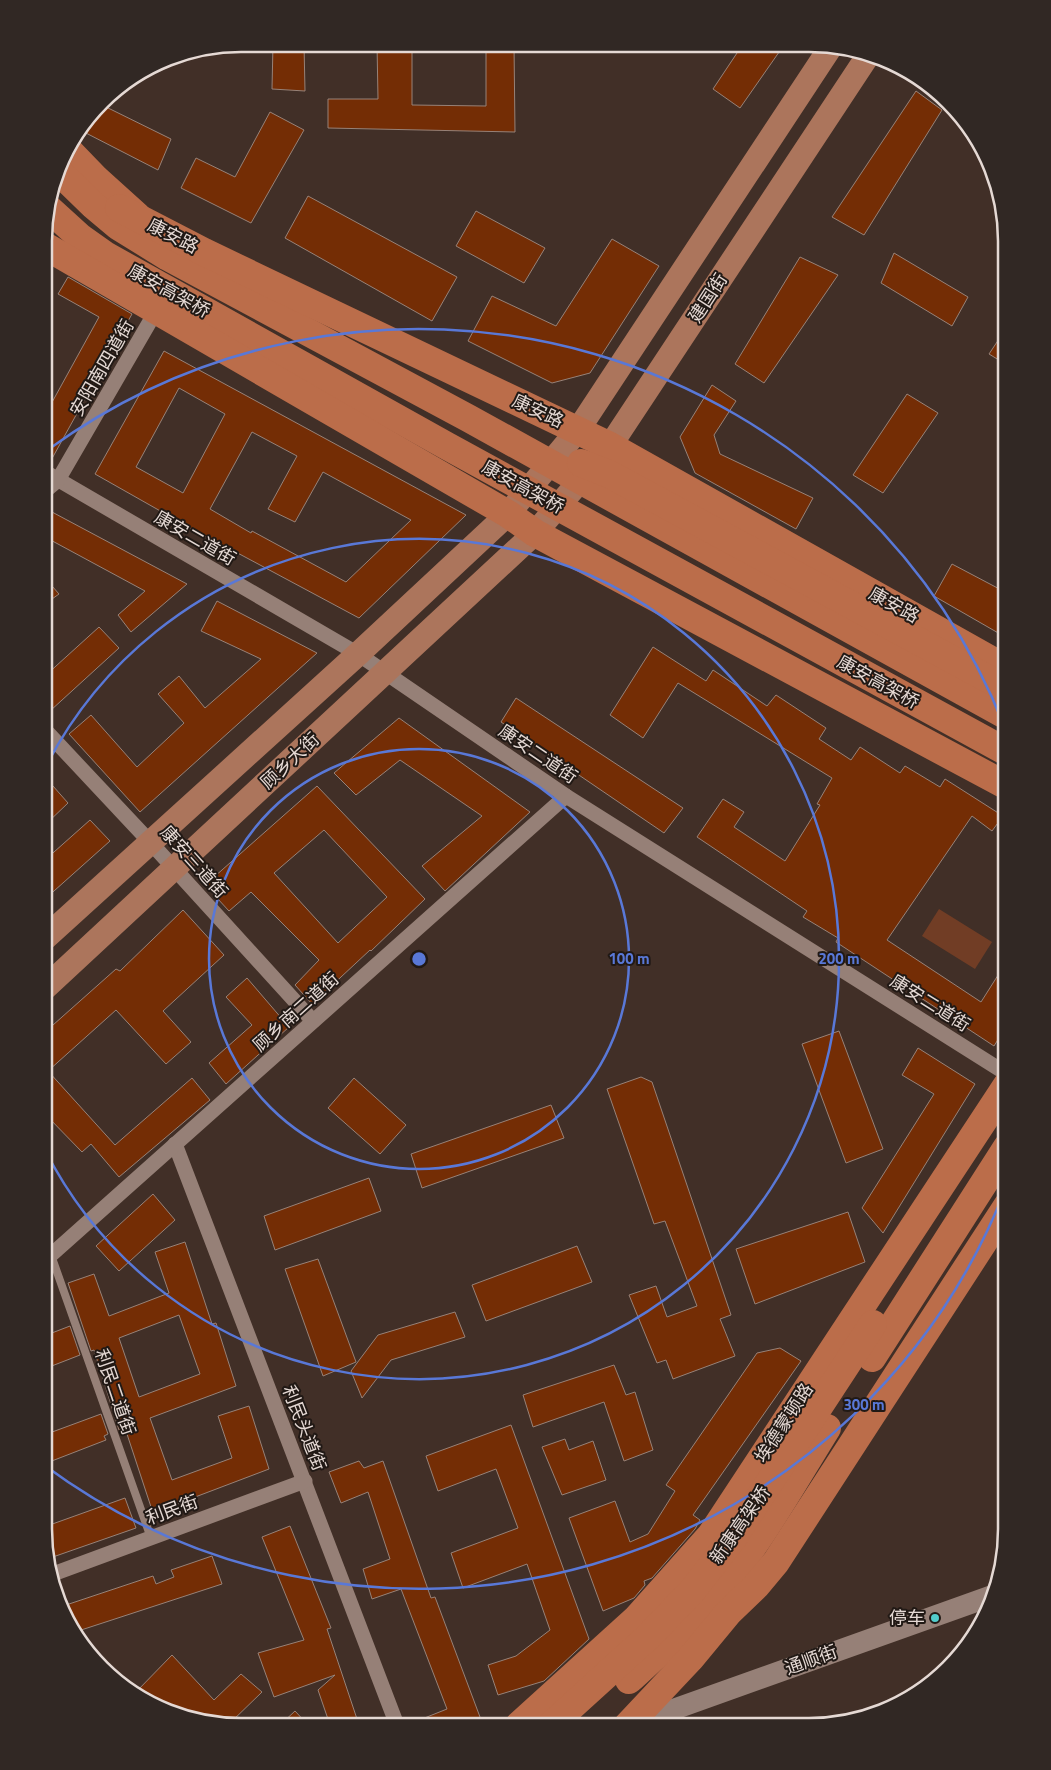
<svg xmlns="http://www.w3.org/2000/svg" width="1051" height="1770" viewBox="0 0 1051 1770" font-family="'Titillium Web','Noto Sans SC',sans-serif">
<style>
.green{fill:#713d25}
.building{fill:#742d05;stroke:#978278;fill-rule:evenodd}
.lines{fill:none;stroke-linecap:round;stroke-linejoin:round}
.lane{stroke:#968077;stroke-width:8}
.street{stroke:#968077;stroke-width:15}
.secondary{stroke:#968077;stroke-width:21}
.primary{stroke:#ac755c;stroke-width:24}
.highway{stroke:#bb6d4a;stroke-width:28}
.ring{fill:none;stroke:#5978d7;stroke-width:2.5}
.poi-dot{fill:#52cdcc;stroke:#211915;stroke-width:2}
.labels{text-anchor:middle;stroke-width:4;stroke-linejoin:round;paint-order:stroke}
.street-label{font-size:18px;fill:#e5d9d4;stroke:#211915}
.poi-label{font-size:18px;fill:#e5d9d4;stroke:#211915;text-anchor:end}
.rim{fill:none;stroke:#e5d9d4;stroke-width:2.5}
.centre{fill:#5978d7;stroke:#211915;stroke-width:2.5}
.ring-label{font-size:15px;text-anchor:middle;font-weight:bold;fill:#5978d7;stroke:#211915;stroke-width:4;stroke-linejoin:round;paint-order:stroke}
</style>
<rect width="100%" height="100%" fill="#412f27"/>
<!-- green -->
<path class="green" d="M 939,909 L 992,942 L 975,969 L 922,936 Z"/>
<!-- building -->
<g class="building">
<path d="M 273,44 L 304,44 L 305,91 L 272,89 Z"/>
<path d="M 377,44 L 412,44 L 412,105 L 486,106 L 486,44 L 514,45 L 515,132 L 328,128 L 328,99 L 378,99 Z"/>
<path d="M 726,45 L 784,45 L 740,108 L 713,89 L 737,53 Z"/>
<path d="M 916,91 L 942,110 L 864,235 L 832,217 Z"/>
<path d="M 102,105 L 171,139 L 158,170 L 82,131 Z"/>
<path d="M 270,112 L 304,130 L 251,223 L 181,188 L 196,158 L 235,177 Z"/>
<path d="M 308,196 L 457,277 L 432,321 L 285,238 Z"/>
<path d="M 476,211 L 545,248 L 524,283 L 456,246 Z"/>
<path d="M 612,239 L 659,266 L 590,373 L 552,383 L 468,341 L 492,296 L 556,326 Z"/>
<path d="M 894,253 L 968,297 L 952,326 L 881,283 Z"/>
<path d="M 800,257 L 838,275 L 764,383 L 735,364 Z"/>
<path d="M 68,277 L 132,314 L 49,464 L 45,463 L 45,415 L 99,317 L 58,294 Z"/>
<path d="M 1007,327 L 1007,365 L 989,354 Z"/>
<path d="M 164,351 L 466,515 L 359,618 L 232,550 L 231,551 L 95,474 ZM 179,388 L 225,414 L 183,493 L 136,467 ZM 252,432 L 297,456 L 268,509 L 295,522 L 323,472 L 411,520 L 346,582 L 252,531 L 251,533 L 210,509 Z"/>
<path d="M 712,385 L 736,401 L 714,435 L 720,454 L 813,498 L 796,529 L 695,473 L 680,437 Z"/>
<path d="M 907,394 L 938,413 L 883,493 L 853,475 Z"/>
<path d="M 52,512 L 187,584 L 131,632 L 118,615 L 145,591 L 45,537 L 45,520 Z"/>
<path d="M 952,564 L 1007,593 L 1007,638 L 934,596 Z"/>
<path d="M 45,578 L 59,594 L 45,604 Z"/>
<path d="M 217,601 L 317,653 L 140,812 L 69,734 L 91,715 L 137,767 L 184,723 L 158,694 L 179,676 L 205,708 L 261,659 L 201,631 Z"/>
<path d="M 99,627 L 119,648 L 50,711 L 45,705 L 45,676 Z"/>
<path d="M 653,647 L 706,681 L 713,670 L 767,706 L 776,695 L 826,728 L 819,739 L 851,760 L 860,747 L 900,773 L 905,766 L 940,787 L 945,779 L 1003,816 L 992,831 L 972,816 L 887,940 L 981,1002 L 1007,961 L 1007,1025 L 994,1046 L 836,942 L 838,938 L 803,917 L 807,911 L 697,837 L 723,799 L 744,812 L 734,827 L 785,861 L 820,805 L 817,804 L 832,778 L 678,683 L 643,738 L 610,715 Z"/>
<path d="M 516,698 L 683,808 L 664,833 L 501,722 Z"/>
<path d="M 399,718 L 530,812 L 445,891 L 422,866 L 482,816 L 400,760 L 356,795 L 334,773 Z"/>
<path d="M 45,777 L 68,803 L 45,825 Z"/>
<path d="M 317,786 L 425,899 L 371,951 L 370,950 L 312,1004 L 295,985 L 319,960 L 251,892 L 229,911 L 205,885 ZM 324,830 L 387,897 L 338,943 L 274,873 Z"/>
<path d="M 90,820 L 110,841 L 45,899 L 45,860 Z"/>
<path d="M 183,910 L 224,955 L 163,1011 L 191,1042 L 166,1064 L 116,1010 L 48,1071 L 115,1145 L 192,1078 L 210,1100 L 119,1177 L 91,1144 L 82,1152 L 44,1113 L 44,1033 L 116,969 L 120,971 Z"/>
<path d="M 247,978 L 289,1027 L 226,1084 L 209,1063 L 252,1025 L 226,997 Z"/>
<path d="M 839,1031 L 883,1149 L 846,1163 L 802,1044 Z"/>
<path d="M 918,1048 L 975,1084 L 883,1233 L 862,1208 L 934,1094 L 902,1075 Z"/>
<path d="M 641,1077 L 652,1082 L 731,1315 L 720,1319 L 735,1356 L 673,1379 L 666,1360 L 657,1363 L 629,1295 L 656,1286 L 667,1317 L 697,1306 L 665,1221 L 654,1224 L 607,1089 Z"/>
<path d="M 354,1078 L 406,1125 L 380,1154 L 328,1108 Z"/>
<path d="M 551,1105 L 564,1138 L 422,1188 L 411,1154 Z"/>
<path d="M 369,1178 L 381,1211 L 275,1250 L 264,1216 Z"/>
<path d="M 153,1194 L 175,1220 L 119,1271 L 96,1246 Z"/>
<path d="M 848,1212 L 865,1262 L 755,1304 L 736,1249 Z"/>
<path d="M 185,1242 L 212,1324 L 216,1323 L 236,1386 L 150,1418 L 172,1480 L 232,1458 L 218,1416 L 249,1406 L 269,1469 L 153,1513 L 125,1428 L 119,1430 L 94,1350 L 91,1351 L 68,1283 L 94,1274 L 109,1316 L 169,1293 L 155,1252 ZM 179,1315 L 200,1374 L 139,1397 L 119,1338 Z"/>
<path d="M 577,1246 L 592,1282 L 486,1321 L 472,1285 Z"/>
<path d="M 318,1259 L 356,1362 L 323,1376 L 285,1269 Z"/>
<path d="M 455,1312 L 465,1337 L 391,1360 L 362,1398 L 351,1371 L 378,1335 Z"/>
<path d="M 70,1326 L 80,1355 L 44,1369 L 44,1336 Z"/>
<path d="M 780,1348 L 801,1361 L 693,1515 L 700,1520 L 695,1529 L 652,1578 L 644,1581 L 645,1585 L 634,1598 L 603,1611 L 569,1518 L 615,1501 L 630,1542 L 648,1534 L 675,1491 L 666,1485 L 757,1353 Z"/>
<path d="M 614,1365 L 626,1395 L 635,1392 L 653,1450 L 624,1461 L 604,1402 L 533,1427 L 523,1395 Z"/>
<path d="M 101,1414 L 108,1434 L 104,1436 L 106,1440 L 44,1464 L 44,1435 Z"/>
<path d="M 511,1425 L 589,1639 L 544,1681 L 498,1695 L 488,1665 L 516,1656 L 550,1630 L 527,1564 L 463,1588 L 451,1553 L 518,1528 L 496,1469 L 438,1491 L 426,1456 Z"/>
<path d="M 565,1439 L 569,1450 L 593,1441 L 606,1480 L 562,1495 L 542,1447 Z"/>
<path d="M 359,1461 L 364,1468 L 383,1461 L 431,1598 L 435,1597 L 483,1725 L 407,1725 L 447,1709 L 401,1589 L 372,1599 L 363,1569 L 390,1559 L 368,1492 L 341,1503 L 329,1472 Z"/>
<path d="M 125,1498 L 136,1528 L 50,1558 L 44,1527 Z"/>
<path d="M 290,1526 L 331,1628 L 327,1629 L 359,1725 L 330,1725 L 318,1690 L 335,1675 L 274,1697 L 258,1653 L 304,1640 L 262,1537 Z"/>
<path d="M 212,1556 L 222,1584 L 75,1632 L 60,1607 L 153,1576 L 156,1584 L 174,1577 L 171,1570 Z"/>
<path d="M 172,1655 L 214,1700 L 241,1674 L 262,1692 L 228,1725 L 216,1725 L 166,1711 L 135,1693 Z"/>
<path d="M 295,1711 L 308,1725 L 280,1725 Z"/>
</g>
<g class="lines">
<!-- lane -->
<path class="lane" d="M 51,1255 L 151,1538"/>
<!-- street -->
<g class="street">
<path d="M 45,472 L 358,654 L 566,796 L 1007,1074"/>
<path d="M 45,491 L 58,480 L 156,311"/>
<path d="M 45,730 L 151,843 L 313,1021"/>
<path d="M 175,1144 L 397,1725"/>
<path d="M 51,1255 L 566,796"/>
<path d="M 53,1574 L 305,1481"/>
</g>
<!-- secondary -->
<path class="secondary" d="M 630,1725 L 994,1595"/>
<!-- primary -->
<g class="primary">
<path d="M 44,939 L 358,654 L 508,514 L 578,430 L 832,45"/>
<path d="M 44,989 L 535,533 L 610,446 L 869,54"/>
</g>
<!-- highway -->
<g class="highway">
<path d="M 68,150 L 96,179 L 137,216"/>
<path d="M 59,172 L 93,205 L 118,226 L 168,257 L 468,418 L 1007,716"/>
<path d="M 48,208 L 81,238 L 105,255 L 447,446 L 1007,752"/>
<path d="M 119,208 L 204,252 L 610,446 L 1007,669"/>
<path d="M 45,246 L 508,514 L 535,533 L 1007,786"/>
<path d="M 581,463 L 609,474 L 1007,689"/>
<path d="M 872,1358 L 1007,1147"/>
<path d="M 629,1680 C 662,1650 696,1620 724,1585 C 763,1537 794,1481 827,1428"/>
<path d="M 519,1725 L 637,1618 L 711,1535 L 1007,1085"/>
<path d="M 550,1726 L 648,1637 L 692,1591 L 731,1541 L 873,1324"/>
<path d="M 627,1726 L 690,1659 L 728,1613 L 756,1586 L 776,1562 L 1007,1206"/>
</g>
</g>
<!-- distance rings -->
<g class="ring">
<circle cx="419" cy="959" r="210"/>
<path d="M45 768A420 420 0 1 1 45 1150"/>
<path d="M1005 1190A630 630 0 0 1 44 1465M49 449A630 630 0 0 1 1005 728"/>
</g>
<!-- markers -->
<circle class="poi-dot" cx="935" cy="1618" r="5"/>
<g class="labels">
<!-- street labels -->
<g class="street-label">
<text transform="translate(173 236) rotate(27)" y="6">康安路</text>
<text transform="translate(169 291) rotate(29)" y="6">康安高架桥</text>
<text transform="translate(708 298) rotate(-57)" y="6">建国街</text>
<text transform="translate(102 368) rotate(-60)" y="6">安阳南四道街</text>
<text transform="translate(538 411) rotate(25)" y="6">康安路</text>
<text transform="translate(523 487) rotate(29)" y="6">康安高架桥</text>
<text transform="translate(195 538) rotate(30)" y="6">康安二道街</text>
<text transform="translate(894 605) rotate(29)" y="6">康安路</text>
<text transform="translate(878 682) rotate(29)" y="6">康安高架桥</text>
<text transform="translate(538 754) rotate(34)" y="6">康安二道街</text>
<text transform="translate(290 761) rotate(-43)" y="6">顾乡大街</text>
<text transform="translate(194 862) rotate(48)" y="6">康安三道街</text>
<text transform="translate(930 1003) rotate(32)" y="6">康安二道街</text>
<text transform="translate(296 1012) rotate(-42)" y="6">顾乡南二道街</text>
<text transform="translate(115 1392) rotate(71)" y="6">利民二道街</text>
<text transform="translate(784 1423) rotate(-57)" y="6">埃德蒙顿路</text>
<text transform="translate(304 1428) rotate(69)" y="6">利民头道街</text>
<text transform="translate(172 1510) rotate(-20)" y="6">利民街</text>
<text transform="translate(740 1525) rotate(-55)" y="6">新康高架桥</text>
<text transform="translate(811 1660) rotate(-20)" y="6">通顺街</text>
</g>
<!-- poi labels -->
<g class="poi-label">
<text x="925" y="1624">停车</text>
</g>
</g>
<!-- crop -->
<path d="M0 0H1051V1770H0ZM241 52H809A189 189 0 0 1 998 241V1529A189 189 0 0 1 809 1718H241A189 189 0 0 1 52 1529V241A189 189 0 0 1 241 52Z" fill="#312824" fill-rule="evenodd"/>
<path class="rim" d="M241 52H809A189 189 0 0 1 998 241V1529A189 189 0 0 1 809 1718H241A189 189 0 0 1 52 1529V241A189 189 0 0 1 241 52Z"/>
<circle cx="419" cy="959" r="8" class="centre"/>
<g class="ring-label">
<text x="629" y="964">100 m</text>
<text x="839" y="964">200 m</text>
<text x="864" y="1410">300 m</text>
</g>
</svg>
